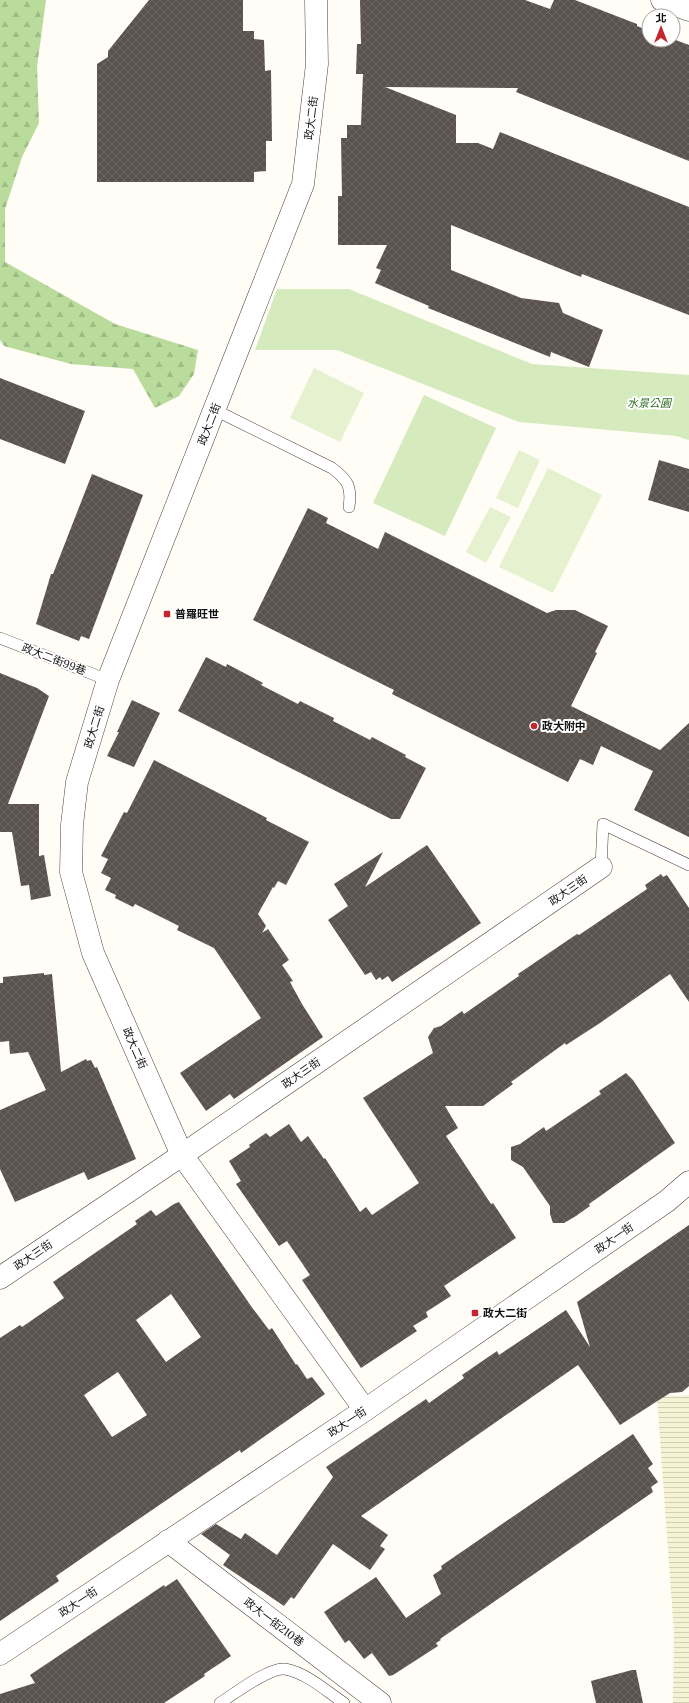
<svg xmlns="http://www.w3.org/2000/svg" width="689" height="1703" viewBox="0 0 689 1703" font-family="Lora,'Noto Sans TC',serif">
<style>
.farmland{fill:url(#farmland-rules)}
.grass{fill:#d5ebbd}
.forest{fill:url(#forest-firs)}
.pitch{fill:#e6f2cf}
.building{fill:url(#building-cross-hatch);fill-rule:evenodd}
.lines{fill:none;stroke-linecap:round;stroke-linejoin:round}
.lane-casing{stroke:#444;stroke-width:12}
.street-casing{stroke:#444;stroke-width:23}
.lane{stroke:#fff;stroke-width:11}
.street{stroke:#fff;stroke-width:22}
.poi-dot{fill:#c4262e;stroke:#fff;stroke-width:1.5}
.labels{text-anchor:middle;stroke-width:4;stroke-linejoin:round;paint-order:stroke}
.street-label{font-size:11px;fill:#111;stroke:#fff}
.park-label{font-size:11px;font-style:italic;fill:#2f6b1f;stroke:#fff}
.poi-label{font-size:11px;font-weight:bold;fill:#111;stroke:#fff;text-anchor:start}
</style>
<defs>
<pattern id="farmland-rules" width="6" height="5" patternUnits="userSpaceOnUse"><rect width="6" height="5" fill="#f6f3d4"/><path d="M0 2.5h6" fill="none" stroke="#d2cfb5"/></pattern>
<pattern id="forest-firs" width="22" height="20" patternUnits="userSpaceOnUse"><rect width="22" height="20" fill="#b9dc9c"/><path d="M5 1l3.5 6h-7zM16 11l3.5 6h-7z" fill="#9ebc85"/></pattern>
<pattern id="building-cross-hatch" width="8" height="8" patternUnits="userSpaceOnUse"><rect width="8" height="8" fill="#5a524d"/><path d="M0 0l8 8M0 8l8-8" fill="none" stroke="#6d6662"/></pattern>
</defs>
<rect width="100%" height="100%" fill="#fffdf5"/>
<!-- farmland -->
<path class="farmland" d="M 689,1395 L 689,1703 L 673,1703 L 674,1633 L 657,1397 Z"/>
<!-- grass -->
<g class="grass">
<path d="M 277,289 L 349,289 L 532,364 L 689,375 L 689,440 L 676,436 L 519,422 L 337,350 L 255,350 Z"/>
<path d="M 424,395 L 496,428 L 445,536 L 373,503 Z"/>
</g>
<!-- forest -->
<path class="forest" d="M 0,0 L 46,0 L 37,67 L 39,123 L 22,157 L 5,209 L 5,262 L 115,324 L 198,350 L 194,374 L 179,396 L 155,408 L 133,369 L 71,364 L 4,346 L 0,340 Z"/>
<!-- pitch -->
<g class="pitch">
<path d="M 314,368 L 364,393 L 340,442 L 290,418 Z"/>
<path d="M 519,450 L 540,460 L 518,508 L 496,498 Z"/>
<path d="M 548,468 L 602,495 L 553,593 L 499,567 Z"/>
<path d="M 490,507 L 511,517 L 486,563 L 466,552 Z"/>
</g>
<!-- building -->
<g class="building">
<path d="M 149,0 L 243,0 L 243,31 L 254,31 L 254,39 L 264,40 L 265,71 L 271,70 L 272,141 L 266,141 L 266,171 L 254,172 L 254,182 L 97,182 L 97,64 L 108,57 L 108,51 Z"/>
<path d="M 360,0 L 525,0 L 550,9 L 554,0 L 575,0 L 637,24 L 637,26 L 649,31 L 649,40 L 673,39 L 689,45 L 689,161 L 516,92 L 518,88 L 385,87 L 456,115 L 456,143 L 478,143 L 493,149 L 500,132 L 689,207 L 689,315 L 582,274 L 581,277 L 451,225 L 451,270 L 521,298 L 559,303 L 563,313 L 603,330 L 589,367 L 551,352 L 550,357 L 428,308 L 429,306 L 375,283 L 381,270 L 376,268 L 387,245 L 338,245 L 338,196 L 342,196 L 341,138 L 347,138 L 347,125 L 361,125 L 363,74 L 356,74 L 357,44 L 361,44 Z"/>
<path d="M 0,378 L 85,411 L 65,464 L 0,439 Z"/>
<path d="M 659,460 L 689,469 L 689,512 L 648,500 Z"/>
<path d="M 92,474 L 143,495 L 89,639 L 81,636 L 79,641 L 36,624 L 51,574 L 53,574 Z"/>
<path d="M 308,508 L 328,518 L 326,523 L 378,549 L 385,532 L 547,613 L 556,610 L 575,610 L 608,626 L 595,652 L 597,653 L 571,706 L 660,750 L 689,723 L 689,837 L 634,810 L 653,771 L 601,746 L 593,765 L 580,759 L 568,782 L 392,694 L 394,690 L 253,620 Z"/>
<path d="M 206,657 L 226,667 L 227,664 L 263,683 L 261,685 L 298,704 L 300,701 L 334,718 L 333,721 L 370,740 L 372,737 L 406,755 L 405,757 L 426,768 L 400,819 L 391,819 L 178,711 Z"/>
<path d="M 0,673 L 37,688 L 49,696 L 8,804 L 39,804 L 39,856 L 44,855 L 51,896 L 31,900 L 29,885 L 21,886 L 12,832 L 0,832 Z"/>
<path d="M 132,700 L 160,713 L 134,767 L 107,756 L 119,732 L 117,732 Z"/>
<path d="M 154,760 L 267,818 L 266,820 L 309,842 L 286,885 L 278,881 L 274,888 L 273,887 L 258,914 L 266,926 L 262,933 L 268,929 L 289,960 L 282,965 L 293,981 L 290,982 L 302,1004 L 323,1037 L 234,1099 L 230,1094 L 206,1111 L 180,1073 L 261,1018 L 214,948 L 177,930 L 179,926 L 135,904 L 133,907 L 115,898 L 116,895 L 105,890 L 111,878 L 101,873 L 108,859 L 101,856 L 124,812 L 127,813 Z"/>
<path d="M 427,845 L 481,923 L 392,982 L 388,976 L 382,980 L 380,977 L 376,980 L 371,972 L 365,975 L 328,920 L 348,906 L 334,884 L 383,852 L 365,887 Z"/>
<path d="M 661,874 L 663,877 L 667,875 L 689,908 L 689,1002 L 670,974 L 600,1023 L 566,1045 L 565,1043 L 511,1082 L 513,1084 L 483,1106 L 445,1106 L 458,1128 L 446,1136 L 491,1204 L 493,1203 L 516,1238 L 444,1286 L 451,1296 L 426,1312 L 428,1317 L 413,1326 L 417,1331 L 361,1368 L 302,1280 L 310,1275 L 287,1241 L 279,1246 L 236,1184 L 241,1181 L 229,1161 L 250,1147 L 249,1145 L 266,1133 L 270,1137 L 289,1124 L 301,1142 L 308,1136 L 324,1159 L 325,1158 L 360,1212 L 366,1207 L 372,1215 L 419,1183 L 363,1098 L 433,1053 L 428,1037 L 434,1028 L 441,1026 L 462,1011 L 464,1014 L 519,976 L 518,974 L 577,934 L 579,935 L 647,889 L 645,885 Z"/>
<path d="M 44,973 L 44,975 L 52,974 L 61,1072 L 86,1059 L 87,1061 L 91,1060 L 95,1068 L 97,1067 L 109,1095 L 136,1159 L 88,1180 L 84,1172 L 15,1202 L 0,1169 L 0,1110 L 46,1090 L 28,1052 L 10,1054 L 9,1041 L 0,1042 L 0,983 L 3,983 L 3,977 Z"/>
<path d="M 626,1073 L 633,1080 L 675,1143 L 589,1204 L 590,1206 L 576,1216 L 564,1223 L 553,1223 L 550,1214 L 550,1206 L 523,1167 L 511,1160 L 511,1147 L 520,1144 L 544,1127 L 546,1131 L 601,1094 L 599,1091 Z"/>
<path d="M 179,1202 L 251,1306 L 269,1330 L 272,1328 L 296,1365 L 297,1364 L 307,1379 L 312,1377 L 325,1394 L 241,1453 L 240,1450 L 111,1538 L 56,1576 L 59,1581 L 0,1621 L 0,1338 L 20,1325 L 22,1327 L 64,1298 L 53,1282 L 137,1224 L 135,1221 L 151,1210 L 156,1216 L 174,1204 ZM 171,1294 L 201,1337 L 166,1362 L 136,1320 ZM 118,1372 L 147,1415 L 112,1437 L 84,1395 Z"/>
<path d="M 689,1225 L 689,1386 L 682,1392 L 670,1393 L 620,1425 L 578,1365 L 361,1516 L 388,1535 L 380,1546 L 385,1549 L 370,1570 L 333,1544 L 294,1599 L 291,1597 L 284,1606 L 223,1565 L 230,1555 L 201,1534 L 216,1524 L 241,1539 L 245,1533 L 277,1555 L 333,1477 L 326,1467 L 426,1399 L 429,1403 L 464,1378 L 462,1375 L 497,1351 L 499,1355 L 566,1310 L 590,1347 L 577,1302 Z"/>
<path d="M 633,1434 L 653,1464 L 648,1468 L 658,1482 L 651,1487 L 653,1492 L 440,1639 L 441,1640 L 436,1643 L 438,1646 L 393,1675 L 389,1676 L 372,1653 L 364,1659 L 349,1640 L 345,1643 L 324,1612 L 376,1577 L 406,1618 L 441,1594 L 433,1575 L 442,1569 L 441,1566 Z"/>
<path d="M 177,1579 L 231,1656 L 204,1674 L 205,1676 L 164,1703 L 0,1703 L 0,1694 L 35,1683 L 30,1675 L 164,1585 L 165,1587 Z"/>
<path d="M 632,1670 L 636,1670 L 643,1703 L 596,1703 L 591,1681 Z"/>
</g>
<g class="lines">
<!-- lane casing -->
<g class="lane-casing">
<g id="lane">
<path d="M 215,410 L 332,468 C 348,480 352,487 349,507"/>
<path d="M 0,638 L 108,680"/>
<path d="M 601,867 L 603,824 L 689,865"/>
<path d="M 220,1703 C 234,1694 269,1667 285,1669 C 307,1673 326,1691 344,1703"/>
</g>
</g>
<!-- street casing -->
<g class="street-casing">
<g id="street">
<path d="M 316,0 L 317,64 L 303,184 L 108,680 L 77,782 L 72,825 L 71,872 L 93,953 L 182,1155 L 365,1410"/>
<path d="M 662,0 L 689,10"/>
<path d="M 0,1278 L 182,1155 L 601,867"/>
<path d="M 168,1541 L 380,1703"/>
<path d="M 0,1654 L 365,1410 L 667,1201 L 689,1182"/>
</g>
</g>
<!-- lane -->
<use href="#lane" class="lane"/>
<!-- street -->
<use href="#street" class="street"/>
</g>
<!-- markers -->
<g class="poi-dot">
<rect x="163" y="610" width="8" height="8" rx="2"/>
<circle cx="534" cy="726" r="4"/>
<rect x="471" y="1309" width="8" height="8" rx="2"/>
</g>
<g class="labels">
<!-- street labels -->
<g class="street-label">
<text transform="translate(311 118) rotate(-83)" y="4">政大二街</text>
<text transform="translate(209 424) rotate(-69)" y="4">政大二街</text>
<text transform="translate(54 659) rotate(21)" y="4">政大二街99巷</text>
<text transform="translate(94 727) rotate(-73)" y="4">政大二街</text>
<text transform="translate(568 890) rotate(-35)" y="4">政大三街</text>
<text transform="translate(135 1048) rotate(66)" y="4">政大二街</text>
<text transform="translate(301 1073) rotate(-35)" y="4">政大三街</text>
<text transform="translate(614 1238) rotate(-35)" y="4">政大一街</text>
<text transform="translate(33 1255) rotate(-34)" y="4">政大三街</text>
<text transform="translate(347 1422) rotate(-34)" y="4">政大一街</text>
<text transform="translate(78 1602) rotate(-34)" y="4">政大一街</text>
<text transform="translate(274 1622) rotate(37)" y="4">政大一街210巷</text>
</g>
<!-- park labels -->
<g class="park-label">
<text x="649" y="407">水景公園</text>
</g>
<!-- poi labels -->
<g class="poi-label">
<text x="175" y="618">普羅旺世</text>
<text x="542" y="730">政大附中</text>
<text x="483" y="1317">政大二街</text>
</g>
</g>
<!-- north arrow -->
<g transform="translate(661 28)"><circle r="19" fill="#ffffff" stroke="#a0a0a0"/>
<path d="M0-3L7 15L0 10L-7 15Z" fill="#c4262e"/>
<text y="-6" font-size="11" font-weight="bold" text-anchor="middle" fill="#111111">北</text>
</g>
</svg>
